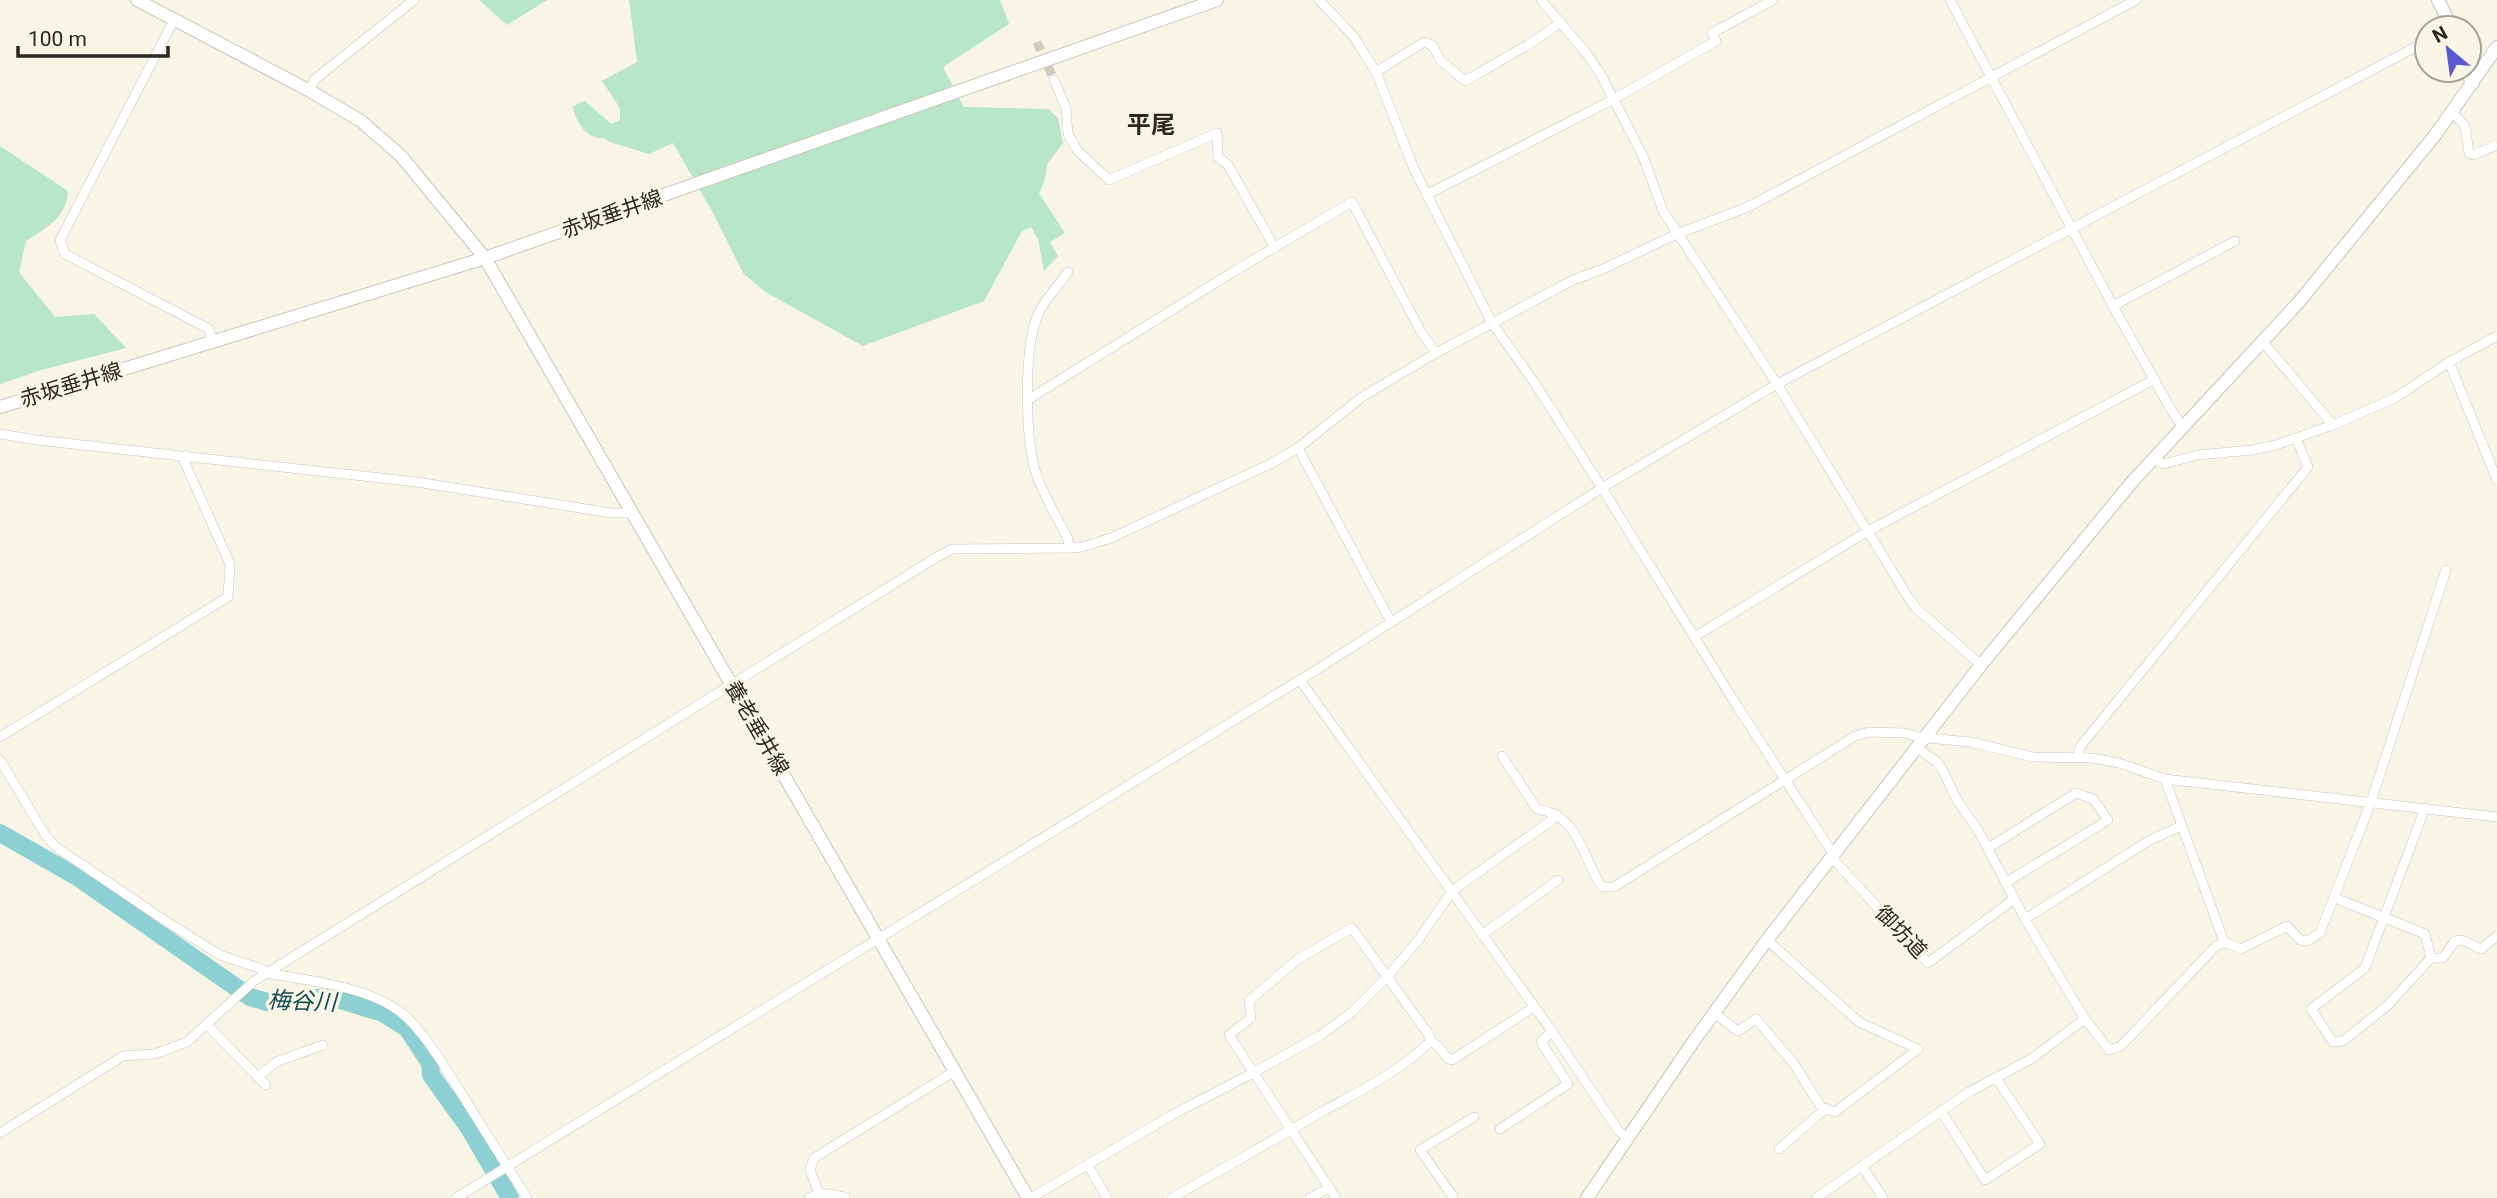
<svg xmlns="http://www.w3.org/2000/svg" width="2497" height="1198" viewBox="0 0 2497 1198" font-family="Roboto,'Noto Sans JP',sans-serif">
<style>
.green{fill:#b8e6ca}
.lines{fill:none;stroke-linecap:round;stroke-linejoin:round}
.river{stroke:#8dd0d3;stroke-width:18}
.street-tunnel{stroke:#ceccc0;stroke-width:9;stroke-dasharray:9 4.5;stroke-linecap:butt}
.street-casing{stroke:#c8c6b9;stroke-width:10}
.secondary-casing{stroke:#c8c6b9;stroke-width:14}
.street{stroke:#fff;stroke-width:9}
.secondary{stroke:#fff;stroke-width:12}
.labels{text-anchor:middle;stroke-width:7;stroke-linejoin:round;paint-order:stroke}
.street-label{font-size:21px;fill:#282722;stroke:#f8f5e7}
.water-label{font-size:23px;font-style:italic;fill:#104d4f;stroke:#f8f5e7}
.quarter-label{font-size:24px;font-weight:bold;fill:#282722;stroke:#f8f5e7}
</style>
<rect width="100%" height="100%" fill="#f8f5e7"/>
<!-- green -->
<g class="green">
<path d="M 479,0 L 547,0 L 507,25 Z"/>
<path d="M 629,0 L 1000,0 L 1009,24 L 943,67 L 964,107 L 1048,109 L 1058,118 L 1063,143 L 1048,163 L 1044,182 L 1039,193 L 1065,233 L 1050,242 L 1058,256 L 1044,271 L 1038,239 L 1031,227 L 1022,231 L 984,301 L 863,346 L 767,293 L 743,273 L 713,213 L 673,143 L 649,154 L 610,142 L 605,138 C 588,141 575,122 573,106 L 585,101 L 611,124 L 620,120 L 620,108 L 602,81 L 637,62 Z"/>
<path d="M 0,146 L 68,191 C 67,217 46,228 26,241 L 19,272 L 55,317 L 94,314 L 126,348 L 38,371 L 0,384 Z"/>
</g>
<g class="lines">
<!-- river -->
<path class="river" d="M 0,833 L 79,878 L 250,997 L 267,1002 L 330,997 L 383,1013 L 407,1028 L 430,1063 L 431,1075 L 469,1128 L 510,1198"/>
<!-- street-tunnel -->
<path class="street-tunnel" d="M 1037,42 L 1054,80"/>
<!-- street casing -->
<g class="street-casing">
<g id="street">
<path d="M 1319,0 L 1354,37 L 1376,72 L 1414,169 L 1492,323 L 1534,382 L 1602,488 L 1737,706 L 1830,849 L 1836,862 L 1928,963 L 2014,899"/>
<path d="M 1541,0 L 1587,54 L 1601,75 L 1643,156 L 1663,211 L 1777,384 L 1908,597 L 1917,609 L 1981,665"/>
<path d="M 1950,0 L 2113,306 L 2170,408 L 2183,428"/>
<path d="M 174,20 L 60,240 L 65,254 L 209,329 L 212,342"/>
<path d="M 1376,72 L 1424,42 L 1432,45 L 1441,61 L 1465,81 L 1531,43 L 1561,22"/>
<path d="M 1054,80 L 1066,108 L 1068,134 L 1077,150 L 1109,180 L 1217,133 L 1218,157 L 1228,165 L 1275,248"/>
<path d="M 310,91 L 314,80 L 414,0"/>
<path d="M 2453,113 L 2465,126 L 2469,153 L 2473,155 L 2497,145"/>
<path d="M 1428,194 L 1612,100 L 1716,41 L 1712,33 L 1773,0"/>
<path d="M 1068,272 C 1059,285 1046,298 1039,312 C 1023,346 1025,438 1036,473 C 1043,495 1057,517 1067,537 L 1070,548"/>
<path d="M 2113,306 L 2235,241"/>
<path d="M 2263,342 L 2333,425"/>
<path d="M 2449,362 L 2497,480"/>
<path d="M 1029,399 L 1236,270 L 1352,202 L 1420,330 L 1436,353"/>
<path d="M 0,434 L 37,440 L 417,482 L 611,513 L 632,513"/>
<path d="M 1298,448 L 1391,622"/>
<path d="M 2154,459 L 2163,464 L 2198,455 L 2252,450 L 2276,445 L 2333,425 L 2395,398 L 2449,362 L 2497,336"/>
<path d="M 1694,637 L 1868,531 L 2155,379"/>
<path d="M 1300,680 L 1549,1027 L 1618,1130 L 1628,1139"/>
<path d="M 0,737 L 228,597 L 230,564 L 184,461 L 186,455"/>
<path d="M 1917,748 L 1936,761 L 1942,769 L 1957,800 L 1978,830 L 2025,919 L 2085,1019 L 2109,1050 L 2121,1046 L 2216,946 L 2224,942 L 2241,949 L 2287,926 L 2300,940 L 2307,941 L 2320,933 L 2371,802 L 2446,570"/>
<path d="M 1502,756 L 1537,809 C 1580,815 1582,858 1602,887 L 1614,887 L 1855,736 L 1869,732 L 1904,733 L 1918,737 L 1970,742 L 2033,757 L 2092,758 L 2119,763 L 2165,779 L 2497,817"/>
<path d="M 2078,756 L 2080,747 L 2308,467 L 2296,438"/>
<path d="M 0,760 L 46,836 L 56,847 L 167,922 L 220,955 L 262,969 L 266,973 C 309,981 369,986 403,1014 C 418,1027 430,1044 441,1061 L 527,1198"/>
<path d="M 2165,779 L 2224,942"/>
<path d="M 2425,808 L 2365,968 L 2311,1009 L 2333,1042 L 2343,1041 L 2387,1006 L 2431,958"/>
<path d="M 1988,848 L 2076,793 L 2093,799 L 2108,820 L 2005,883"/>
<path d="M 2335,898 L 2425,934 L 2431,958 L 2443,958 L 2455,941 L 2462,940 L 2481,949 L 2497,936"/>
<path d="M 2025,919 L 2150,840 L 2181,826"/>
<path d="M 1482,935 L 1558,880"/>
<path d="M 1714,1013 L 1738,1031 L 1756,1019 L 1794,1064 L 1821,1107 L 1835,1112 L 1918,1049 L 1859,1022 L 1767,940"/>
<path d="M 207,1025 L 266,1085"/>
<path d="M 1431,1041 L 1438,1046 L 1448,1059 L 1452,1060 L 1534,1007"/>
<path d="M 258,1077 L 276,1062 L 323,1045"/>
<path d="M 1941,1111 L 1985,1180 L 2040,1144 L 1996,1078"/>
<path d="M 1500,1129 L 1568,1084 L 1541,1042 L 1552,1031"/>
<path d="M 0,1133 L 123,1056 L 155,1054 L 187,1042 L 254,981 L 937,557 L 952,549 L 1070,548 L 1082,547 L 1111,538 L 1272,463 L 1298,448 L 1362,397 L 1436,353 L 1573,280 L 1603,269 L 1677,234 L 1748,207 L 2136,0"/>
<path d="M 1779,1149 L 1825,1109"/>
<path d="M 1088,1165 L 1107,1198"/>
<path d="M 1862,1166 L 1883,1198"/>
<path d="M 819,1194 L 810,1170 L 814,1158 L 955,1071"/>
<path d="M 456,1198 L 1316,670 L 1602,488 L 1777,384 L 2427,41"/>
<path d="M 809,1198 C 822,1192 833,1193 846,1198"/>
<path d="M 1031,1198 L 1172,1115 L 1253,1073 L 1321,1035 L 1352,1012 L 1387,977 L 1419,939 L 1452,891 L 1552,820 L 1556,814"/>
<path d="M 1172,1198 C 1224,1168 1275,1139 1327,1109 C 1362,1090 1402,1070 1431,1041 L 1429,1035 L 1352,928 L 1298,959 L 1249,1001 L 1251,1018 L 1229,1035 L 1336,1198"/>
<path d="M 1310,1198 L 1329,1188"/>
<path d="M 1454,1198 L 1420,1150 L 1474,1117"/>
<path d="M 1816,1198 L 1969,1092 L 2031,1059 L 2085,1019"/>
</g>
</g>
<!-- secondary casing -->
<g class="secondary-casing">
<g id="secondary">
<path d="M 137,0 L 310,91 L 361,121 L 401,156 L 485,258 L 1028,1198"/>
<path d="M 2438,0 L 2452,28"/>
<path d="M 2465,70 L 2473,83"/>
<path d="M 0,407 L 485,258 L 1217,0"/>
<path d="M 1587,1198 L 1693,1042 L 1767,940 L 1981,665 L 2132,482 L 2299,302 L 2436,134 L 2497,47"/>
</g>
</g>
<!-- street -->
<use href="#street" class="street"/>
<!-- secondary -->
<use href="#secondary" class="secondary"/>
</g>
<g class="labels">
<!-- street labels -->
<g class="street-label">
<text transform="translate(612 214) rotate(-19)" y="7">赤坂垂井線</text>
<text transform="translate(71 385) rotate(-17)" y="7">赤坂垂井線</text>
<text transform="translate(757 728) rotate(60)" y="7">養老垂井線</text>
<text transform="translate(1901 932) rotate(46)" y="7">御坊道</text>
</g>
<!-- water labels -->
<g class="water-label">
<text transform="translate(302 1001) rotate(2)" y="8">梅谷川</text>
</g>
<!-- quarter labels -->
<g class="quarter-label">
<text x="1151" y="133">平尾</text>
</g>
</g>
<!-- north arrow -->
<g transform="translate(2448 49) rotate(331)"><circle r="33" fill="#f8f5e7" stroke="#a5a398" stroke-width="2"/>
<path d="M0-5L12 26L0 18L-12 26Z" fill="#5858d0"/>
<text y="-10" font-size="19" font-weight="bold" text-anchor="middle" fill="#282722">N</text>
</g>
<!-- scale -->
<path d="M18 46v10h150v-10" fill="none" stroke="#282722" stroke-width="3.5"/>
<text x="28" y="46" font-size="21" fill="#282722" stroke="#f8f5e7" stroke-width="5" paint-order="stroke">100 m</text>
</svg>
